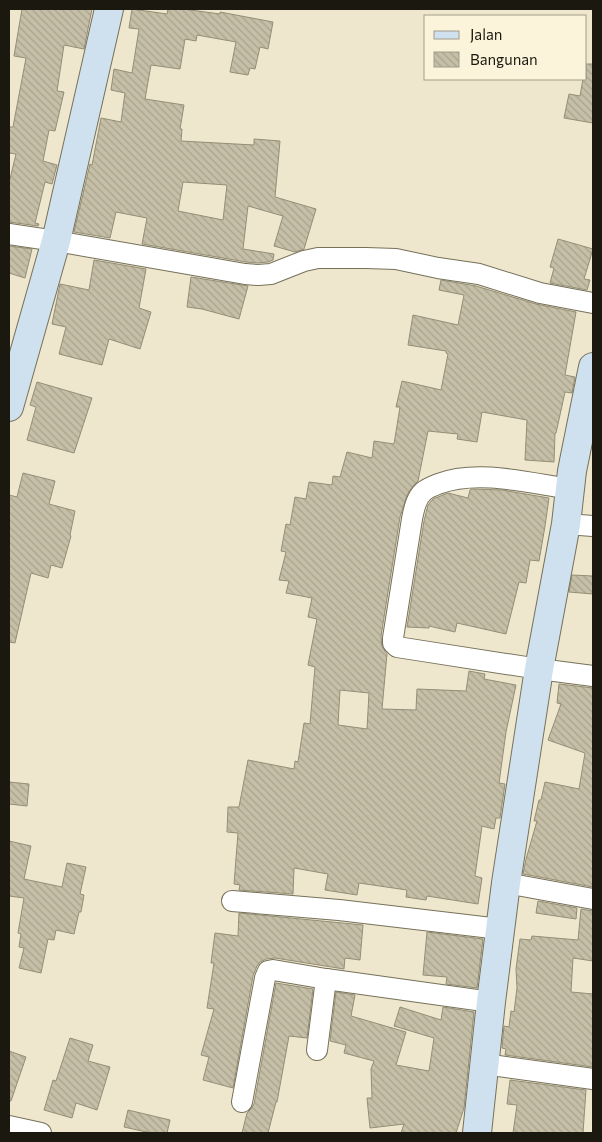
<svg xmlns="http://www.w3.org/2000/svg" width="602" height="1142" viewBox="0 0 602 1142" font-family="Commissioner,sans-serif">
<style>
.building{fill:url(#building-back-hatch);stroke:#948e77;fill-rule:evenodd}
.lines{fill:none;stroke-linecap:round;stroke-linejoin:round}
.street-casing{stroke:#76715a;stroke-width:22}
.secondary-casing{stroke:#76715a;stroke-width:30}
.street{stroke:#fff;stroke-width:20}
.secondary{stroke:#cfe1ef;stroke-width:28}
</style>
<defs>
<pattern id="building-back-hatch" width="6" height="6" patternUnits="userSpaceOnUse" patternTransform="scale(1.25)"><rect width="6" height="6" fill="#c5bfa7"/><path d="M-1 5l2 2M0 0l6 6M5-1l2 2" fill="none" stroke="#a9a38f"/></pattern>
</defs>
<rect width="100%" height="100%" fill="#eee7ce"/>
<!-- building -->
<g class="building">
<path d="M 22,9 L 92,9 L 84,49 L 64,45 L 57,91 L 64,92 L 55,131 L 49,130 L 43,161 L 57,165 L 52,184 L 45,182 L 35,223 L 39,224 L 38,226 L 9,222 L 9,183 L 16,154 L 9,153 L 9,127 L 13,127 L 26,58 L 14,56 Z"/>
<path d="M 132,9 L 167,14 L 168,9 L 183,9 L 220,14 L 220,12 L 273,22 L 268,49 L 260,47 L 255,69 L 250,68 L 248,75 L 230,72 L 236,42 L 197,35 L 196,41 L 185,39 L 180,69 L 151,65 L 145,99 L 184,105 L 180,129 L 182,129 L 181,141 L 254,145 L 254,139 L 280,141 L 275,197 L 316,209 L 304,249 L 295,252 L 274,246 L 283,216 L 248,206 L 243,249 L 274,254 L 273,260 L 268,262 L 258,263 L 246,262 L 142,244 L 147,218 L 116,212 L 110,238 L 74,232 L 90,164 L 92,165 L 101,118 L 121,122 L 125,93 L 111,90 L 114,69 L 132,73 L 139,29 L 129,28 ZM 183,182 L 227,185 L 223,220 L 178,211 Z"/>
<path d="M 586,64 L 593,64 L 593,123 L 564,118 L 569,94 L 580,96 L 583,79 L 586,79 Z"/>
<path d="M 558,239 L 593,249 L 584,279 L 590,280 L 587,290 L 550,283 L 554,268 L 550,267 Z"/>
<path d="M 9,246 L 32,249 L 25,278 L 9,273 Z"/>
<path d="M 94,260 L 146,269 L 139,308 L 151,312 L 140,349 L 109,339 L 102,365 L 59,354 L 66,327 L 52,324 L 60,284 L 89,290 Z"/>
<path d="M 191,277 L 248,286 L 239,319 L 202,309 L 187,307 Z"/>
<path d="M 441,280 L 476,286 L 536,304 L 576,312 L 565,375 L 575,377 L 572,393 L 565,392 L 556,433 L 555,433 L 554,462 L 525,460 L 527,420 L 482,412 L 477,442 L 457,439 L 458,434 L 428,431 L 418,481 L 412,487 L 407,495 L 400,517 L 381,636 L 382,647 L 387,654 L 382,709 L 416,710 L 417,689 L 466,691 L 469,671 L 485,674 L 484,679 L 516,685 L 506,732 L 499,783 L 505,784 L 500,818 L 496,818 L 494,829 L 482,826 L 475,876 L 482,878 L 478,904 L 427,896 L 426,900 L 406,897 L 407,890 L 359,883 L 357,895 L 325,890 L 328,874 L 294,868 L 293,894 L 239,890 L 240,885 L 234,884 L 238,833 L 227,832 L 228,807 L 239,807 L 248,760 L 294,769 L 295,761 L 298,762 L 304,723 L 310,724 L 315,667 L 308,665 L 317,619 L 308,617 L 312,598 L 286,593 L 289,581 L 279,580 L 286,552 L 281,551 L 286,524 L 290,525 L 295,497 L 306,499 L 309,482 L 332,485 L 333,476 L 340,477 L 347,452 L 372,458 L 374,441 L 394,444 L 400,407 L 396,407 L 402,381 L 441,390 L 448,354 L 446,353 L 446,351 L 408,345 L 413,315 L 458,325 L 464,295 L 439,290 ZM 340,690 L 369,693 L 367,729 L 338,725 Z"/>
<path d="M 37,382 L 92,398 L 74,453 L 27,440 L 36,407 L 30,405 Z"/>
<path d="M 23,473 L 55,481 L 49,504 L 75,511 L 70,535 L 71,536 L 62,568 L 51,565 L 48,578 L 31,573 L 15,643 L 9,642 L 9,495 L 17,497 Z"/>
<path d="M 471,489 L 502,490 L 549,498 L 545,526 L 539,561 L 530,560 L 526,583 L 519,582 L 506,634 L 457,623 L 455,632 L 429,626 L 429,628 L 407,627 L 424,521 L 428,505 L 433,499 L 448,493 L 468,498 L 470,490 Z"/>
<path d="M 572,575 L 593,576 L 593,594 L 569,592 Z"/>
<path d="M 559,684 L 593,688 L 593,887 L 523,874 L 526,859 L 537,821 L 534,821 L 539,800 L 541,800 L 545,782 L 579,789 L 585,753 L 548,740 L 561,704 L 557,703 Z"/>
<path d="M 9,782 L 29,784 L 27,806 L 9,804 Z"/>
<path d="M 9,841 L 31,846 L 24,879 L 62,887 L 67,863 L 86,867 L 80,894 L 84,895 L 81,912 L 79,912 L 74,934 L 56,930 L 54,940 L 48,939 L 41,973 L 19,968 L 24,948 L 19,947 L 21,934 L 18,933 L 24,898 L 9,896 Z"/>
<path d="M 538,901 L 577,908 L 576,919 L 536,913 Z"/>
<path d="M 581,909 L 593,911 L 593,961 L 573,958 L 571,992 L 593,994 L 593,1067 L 505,1055 L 506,1049 L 502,1048 L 504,1026 L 509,1027 L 511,1011 L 514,1012 L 517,988 L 516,969 L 520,939 L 531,940 L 532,936 L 578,940 Z"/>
<path d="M 239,913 L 363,925 L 360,960 L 345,958 L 344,969 L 275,958 L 266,959 L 260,962 L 257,966 L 253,976 L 233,1088 L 203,1080 L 209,1057 L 201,1055 L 214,1009 L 207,1008 L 214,963 L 211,963 L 215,933 L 238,936 Z"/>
<path d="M 427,932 L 483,939 L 477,988 L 446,984 L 447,977 L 423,975 Z"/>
<path d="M 276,983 L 313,989 L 307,1038 L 289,1036 L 277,1102 L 276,1102 L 268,1133 L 242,1133 L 247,1113 L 251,1109 L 254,1104 Z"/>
<path d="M 336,992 L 355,995 L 351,1016 L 406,1032 L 396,1065 L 429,1071 L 434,1038 L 394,1026 L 400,1007 L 441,1020 L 443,1007 L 474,1012 L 464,1108 L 456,1133 L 401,1133 L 404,1124 L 370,1128 L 367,1098 L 372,1098 L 371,1069 L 374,1061 L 344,1053 L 346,1045 L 330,1041 Z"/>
<path d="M 70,1038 L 93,1045 L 88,1061 L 110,1067 L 97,1110 L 76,1103 L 72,1118 L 44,1110 L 53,1080 L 56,1081 Z"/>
<path d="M 9,1051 L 26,1057 L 11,1101 L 9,1101 Z"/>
<path d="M 510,1080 L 586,1090 L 583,1133 L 513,1133 L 517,1105 L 507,1104 Z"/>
<path d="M 128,1110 L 170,1120 L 167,1133 L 151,1133 L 124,1127 Z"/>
</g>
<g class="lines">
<!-- street casing -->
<g class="street-casing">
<g id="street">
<path d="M 9,234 L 56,241 L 245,274 L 258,275 L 271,274 L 304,261 L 318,258 L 366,258 L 396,259 L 438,268 L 479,274 L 540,293 L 593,303"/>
<path d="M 570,489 C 529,483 478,469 438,484 C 433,486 428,488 424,491 C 416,498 414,509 412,519 L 393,638 L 393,643 L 397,647 L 539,669 L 593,676"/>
<path d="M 566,524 L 593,526"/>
<path d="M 506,883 L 593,899"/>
<path d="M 232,901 L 339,910 L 500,929"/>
<path d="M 317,1050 L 326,979"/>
<path d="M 484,1064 L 593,1079"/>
<path d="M 242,1102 L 265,978 L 268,971 L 273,970 L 326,979 L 491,1002"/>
<path d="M 9,1126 L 41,1133"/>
</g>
</g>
<!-- secondary casing -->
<g class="secondary-casing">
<g id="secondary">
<path d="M 9,407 L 56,241 L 109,9"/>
<path d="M 477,1133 L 491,1002 L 506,883 L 539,669 L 566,524 L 572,471 L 593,367"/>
</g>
</g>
<!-- street -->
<use href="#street" class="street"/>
<!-- secondary -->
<use href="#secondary" class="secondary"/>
</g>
<!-- border -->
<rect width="602" height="1142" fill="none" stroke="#1a180f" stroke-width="20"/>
<!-- legend -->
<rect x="424" y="15" width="162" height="65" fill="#fbf4db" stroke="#a19c89"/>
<rect x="434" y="31" width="25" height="8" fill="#cfe1ef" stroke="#a19c89"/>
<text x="470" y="40" font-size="15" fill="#1a180f">Jalan</text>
<rect x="434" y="52" width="25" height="15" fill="url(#building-back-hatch)" stroke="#a19c89"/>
<text x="470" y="65" font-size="15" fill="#1a180f">Bangunan</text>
</svg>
